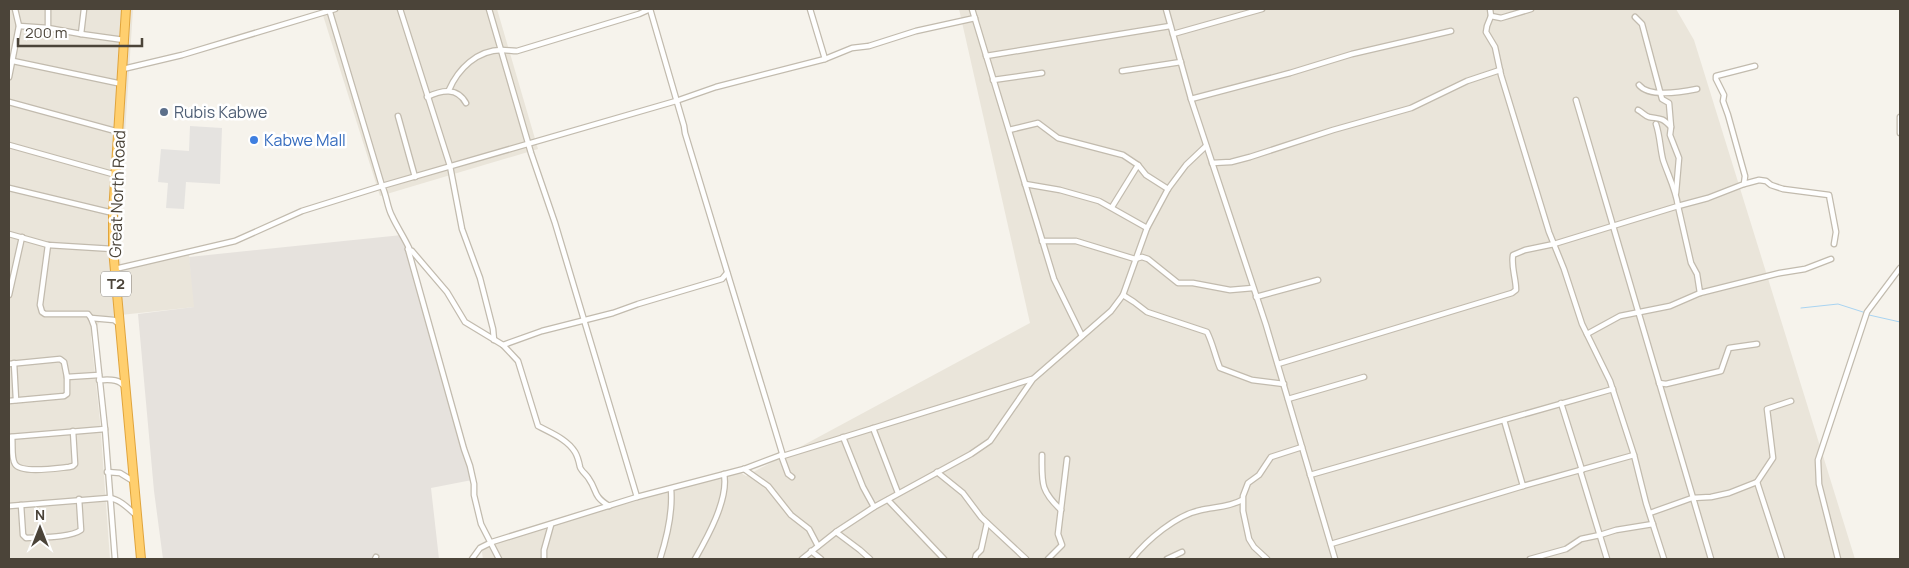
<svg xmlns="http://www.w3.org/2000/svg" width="1909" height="568" viewBox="0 0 1909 568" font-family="Manrope,sans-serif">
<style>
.residential{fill:#eae5da}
.industrial{fill:#e6e2dd}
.parking{fill:#e5e3e0}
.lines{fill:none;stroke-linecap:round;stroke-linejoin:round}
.stream{stroke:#a9d4f2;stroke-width:1}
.street-casing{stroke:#c2bbae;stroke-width:7}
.highway-casing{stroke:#e0a43c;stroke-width:10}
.street{stroke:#fff;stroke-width:4.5}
.highway{stroke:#ffcf6e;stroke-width:8}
.service-dot{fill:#5c6f8a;stroke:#fff;stroke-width:2}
.shop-dot{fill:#3f7fe0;stroke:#fff;stroke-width:2}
.labels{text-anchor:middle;stroke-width:5;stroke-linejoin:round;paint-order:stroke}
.shield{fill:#fff;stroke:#817c74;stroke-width:1}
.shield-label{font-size:15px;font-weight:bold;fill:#4b4439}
.service-label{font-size:16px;fill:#4e5e75;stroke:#fff;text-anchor:start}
.shop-label{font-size:16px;fill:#366cbe;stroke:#fff;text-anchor:start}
.street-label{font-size:16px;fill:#4b4439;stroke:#fff}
</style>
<rect width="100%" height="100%" fill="#f6f3ec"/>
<!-- residential -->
<g class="residential">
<path d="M 9,9 L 133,9 L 125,133 L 120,255 L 121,269 L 189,255 L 195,307 L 102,317 L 91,337 L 100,421 L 110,559 L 9,559 Z"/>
<path d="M 321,9 L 497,9 L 538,149 L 380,196 Z"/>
<path d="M 959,9 L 1676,9 L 1694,40 L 1855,559 L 483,559 L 481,546 L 499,537 L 736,470 L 746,476 L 1030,323 Z"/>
</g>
<!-- industrial -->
<path class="industrial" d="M 402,235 L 472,480 L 431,488 L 439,559 L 163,559 L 154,491 L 138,314 L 194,307 L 189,257 Z"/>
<!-- parking -->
<path class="parking" d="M 190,126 L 222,128 L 220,184 L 186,182 L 184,209 L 166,208 L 168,183 L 158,182 L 161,149 L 189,151 Z"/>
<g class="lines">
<!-- stream -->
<g class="stream">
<path d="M 1801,308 L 1838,304 L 1866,313"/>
<path d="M 1869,315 L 1900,322"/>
</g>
<!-- street casing -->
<g class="street-casing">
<g id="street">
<path d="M 400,9 L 450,166 L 462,229 L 480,278 L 493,329 L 494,340"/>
<path d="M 489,9 L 531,153 L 555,223 L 637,497"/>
<path d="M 650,9 L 684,126 L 685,133 L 783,456"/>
<path d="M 810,9 L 825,59"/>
<path d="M 972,9 L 1054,279 L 1082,336"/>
<path d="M 1166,9 L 1191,99 L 1266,325 L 1335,559"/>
<path d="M 1490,9 L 1491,16 L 1487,26 L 1486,32 L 1495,47 L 1501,75 L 1549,232 L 1564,269 L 1582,324 L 1610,381 L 1634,455 L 1646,503 L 1664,559"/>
<path d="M 1491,16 L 1501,18 L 1531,9"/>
<path d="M 1635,17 L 1642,24 L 1662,99 L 1669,103 L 1671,127"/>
<path d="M 19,26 L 48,28 L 81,34 L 84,9"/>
<path d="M 48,28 L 48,9"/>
<path d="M 81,34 L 124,40"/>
<path d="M 1173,34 L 1262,9"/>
<path d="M 986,56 L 1170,26"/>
<path d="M 13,61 L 122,84"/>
<path d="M 1755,66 L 1716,76 L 1716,79 L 1724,95 L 1723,101 L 1728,115 L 1745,176 L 1744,184 L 1708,198 L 1678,206 L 1691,263 L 1697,274 L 1700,293 L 1780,273 L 1805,269 L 1831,259"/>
<path d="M 123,69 L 182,55 L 335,9"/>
<path d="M 1122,71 L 1181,62"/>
<path d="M 9,77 L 19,26 L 15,9"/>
<path d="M 993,80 L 1042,73"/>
<path d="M 1639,85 C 1649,98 1682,92 1697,89"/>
<path d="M 449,90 C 458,69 477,50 502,50 C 507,50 512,51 517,51 L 639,14 L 650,9"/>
<path d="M 427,97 C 442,90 457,87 466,103"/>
<path d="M 1191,99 L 1290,73 L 1352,54 L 1451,31"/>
<path d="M 1576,100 L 1711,559"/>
<path d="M 9,102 L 119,132"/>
<path d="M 1638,110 C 1642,112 1645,116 1649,117 C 1660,119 1662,117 1671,127 L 1670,135 L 1679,158 L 1676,193"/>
<path d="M 398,116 L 415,177"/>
<path d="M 1900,117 L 1900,133"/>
<path d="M 1009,130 L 1038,123 L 1058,138 L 1123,155 L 1138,165 L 1146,175 L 1168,189"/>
<path d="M 9,145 L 116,175"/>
<path d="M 1212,163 L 1231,162 L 1250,157 L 1333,130 L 1411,108 L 1467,81 L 1500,70"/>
<path d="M 1025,184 L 1060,190 L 1099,201 L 1147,228"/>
<path d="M 1744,184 L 1759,180 L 1766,181 L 1771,185 L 1783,189 L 1829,195 L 1836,232 L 1834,244"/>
<path d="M 9,188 L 113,213"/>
<path d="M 1112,207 L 1138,165"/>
<path d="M 9,234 L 48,245 L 113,249"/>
<path d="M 1042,241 L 1076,241 L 1135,259 L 1142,257 L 1148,259 L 1178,283 L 1193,283 L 1230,290 L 1253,288"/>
<path d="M 48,245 L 40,305 L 42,312 L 45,314 L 88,314 L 91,318 L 94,326 L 105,429 L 115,559"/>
<path d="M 408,249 L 464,449 L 470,466 L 474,484 L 474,495 L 481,524 L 499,559"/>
<path d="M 115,269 L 235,241 L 302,211 L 382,186 L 329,9"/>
<path d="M 9,295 L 22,237"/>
<path d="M 1123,295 L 1134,302 L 1147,312 L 1207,332 C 1213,344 1215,356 1220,368 L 1252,380 L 1284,384"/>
<path d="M 1256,297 L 1318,280"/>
<path d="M 91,318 L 114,320 L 119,324"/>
<path d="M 1587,334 L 1620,316 L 1670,306 L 1700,293"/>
<path d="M 503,345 L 542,331 L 613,313 L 638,304 L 722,279 L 727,273"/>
<path d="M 14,363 L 16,400"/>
<path d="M 9,364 L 60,359 L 64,362 L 67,377 L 99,375"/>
<path d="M 1278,364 L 1512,293 L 1516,290 C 1516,278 1511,267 1513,255 L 1525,250 L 1554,244 L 1678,206 C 1676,190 1668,175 1663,160 C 1660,148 1660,136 1656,124"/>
<path d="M 99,380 C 109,380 118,378 125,387"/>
<path d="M 1659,383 L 1666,384 L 1721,371 L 1729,348 L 1757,344"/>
<path d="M 1288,399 L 1364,377"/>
<path d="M 9,401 L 64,396 L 67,394 L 67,377"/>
<path d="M 1561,403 L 1582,470"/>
<path d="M 1504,420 L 1523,486"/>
<path d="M 873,428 L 898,493"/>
<path d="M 9,437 L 105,429"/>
<path d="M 12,437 C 13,444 11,458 15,464 C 21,474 58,468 69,467 L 73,466 L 75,464 L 73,431"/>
<path d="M 843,437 L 863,487 L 874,507"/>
<path d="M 781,455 L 788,474 L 792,477"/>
<path d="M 1042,455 C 1042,483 1040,490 1061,510"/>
<path d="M 744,469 L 768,486 L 791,515 L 809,529 L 818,546"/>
<path d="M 1580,470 L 1607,559"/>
<path d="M 107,472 L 120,473 L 133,481"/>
<path d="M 937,472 L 963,493 L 981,517 L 1026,559"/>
<path d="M 1310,475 L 1613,389"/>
<path d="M 1757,482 L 1782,559"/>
<path d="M 888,500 L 944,559"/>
<path d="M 21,505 L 23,535 L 26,538 C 40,537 70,538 81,530 L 79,499"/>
<path d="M 9,506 L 109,498 C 120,499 129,509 137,516"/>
<path d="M 609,506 C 592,495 598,492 589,479 C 587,475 581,471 580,467 C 579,462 578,457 575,452 C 567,439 551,433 538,426 L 518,361 L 503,345 L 465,322 L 447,292 L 412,251 L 408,249 L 409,248 C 404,237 397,227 392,216 C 387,207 387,196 382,186 L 676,101 L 716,87 L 825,59 L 852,48 L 869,46 L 916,31 L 975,18"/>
<path d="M 1650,513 L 1692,498 L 1711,497 L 1729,493 L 1757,482 L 1773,458 L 1767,409 L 1791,401"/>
<path d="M 836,532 L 860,550 L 870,559"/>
<path d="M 1331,544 L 1523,486 L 1634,455"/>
<path d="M 811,551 L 821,559"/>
<path d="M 375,559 L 376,557"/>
<path d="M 472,559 L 480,548 L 492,542 L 637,497 L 744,469 L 781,455 L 783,456 L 1032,379"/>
<path d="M 544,559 L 544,550 L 551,525"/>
<path d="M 660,559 C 667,537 673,513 671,489"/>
<path d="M 695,559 C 707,538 729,499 724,474"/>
<path d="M 802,559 L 836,532 L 874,507 L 971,454 L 990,441 L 1033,379 L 1111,311 L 1123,295 L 1147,228 L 1168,189 L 1186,165 L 1206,146"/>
<path d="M 975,559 L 976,555 L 981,550 L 987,523"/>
<path d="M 1048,559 L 1062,545 L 1058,534 L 1067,459"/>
<path d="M 1132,559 C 1147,540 1176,515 1201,510 C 1214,507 1230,507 1242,500"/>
<path d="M 1167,559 L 1182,552"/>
<path d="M 1267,559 L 1254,547 L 1249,539 L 1243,511 L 1243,496 L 1248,483 L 1259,475 L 1271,457 L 1302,447"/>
<path d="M 1530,559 L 1566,549 L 1581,539 L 1600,535 L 1616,530 L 1653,524"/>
<path d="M 1838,559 L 1819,484 L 1818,460 L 1867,312 L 1900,268"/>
</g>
</g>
<!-- highway casing -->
<g class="highway-casing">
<path id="highway" d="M 126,9 L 113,213 L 113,249 L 141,559"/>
</g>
<!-- street -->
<use href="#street" class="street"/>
<!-- highway -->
<use href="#highway" class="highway"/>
</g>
<!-- markers -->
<circle class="service-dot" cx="164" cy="112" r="5"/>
<circle class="shop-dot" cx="254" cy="140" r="5"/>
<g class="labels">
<!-- shield labels -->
<rect class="shield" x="101" y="271.5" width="30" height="25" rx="4"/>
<g class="shield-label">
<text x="116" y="289">T2</text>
</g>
<!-- service labels -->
<g class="service-label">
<text x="174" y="118">Rubis Kabwe</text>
</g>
<!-- shop labels -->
<g class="shop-label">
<text x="264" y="146">Kabwe Mall</text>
</g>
<!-- street labels -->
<g class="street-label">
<text transform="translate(117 194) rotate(-88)" y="6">Great North Road</text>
</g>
</g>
<!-- border -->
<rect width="1909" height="568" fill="none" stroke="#4b4439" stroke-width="20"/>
<!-- north arrow -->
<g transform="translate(40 528)" stroke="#ffffff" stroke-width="4" paint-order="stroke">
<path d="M0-4L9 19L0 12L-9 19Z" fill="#4b4439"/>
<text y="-8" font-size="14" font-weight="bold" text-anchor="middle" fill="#4b4439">N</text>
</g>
<!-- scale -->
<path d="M18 38v8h124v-8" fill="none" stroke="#4b4439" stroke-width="2.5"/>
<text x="25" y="38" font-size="15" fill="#4b4439" stroke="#ffffff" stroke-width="4" paint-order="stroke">200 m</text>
</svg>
